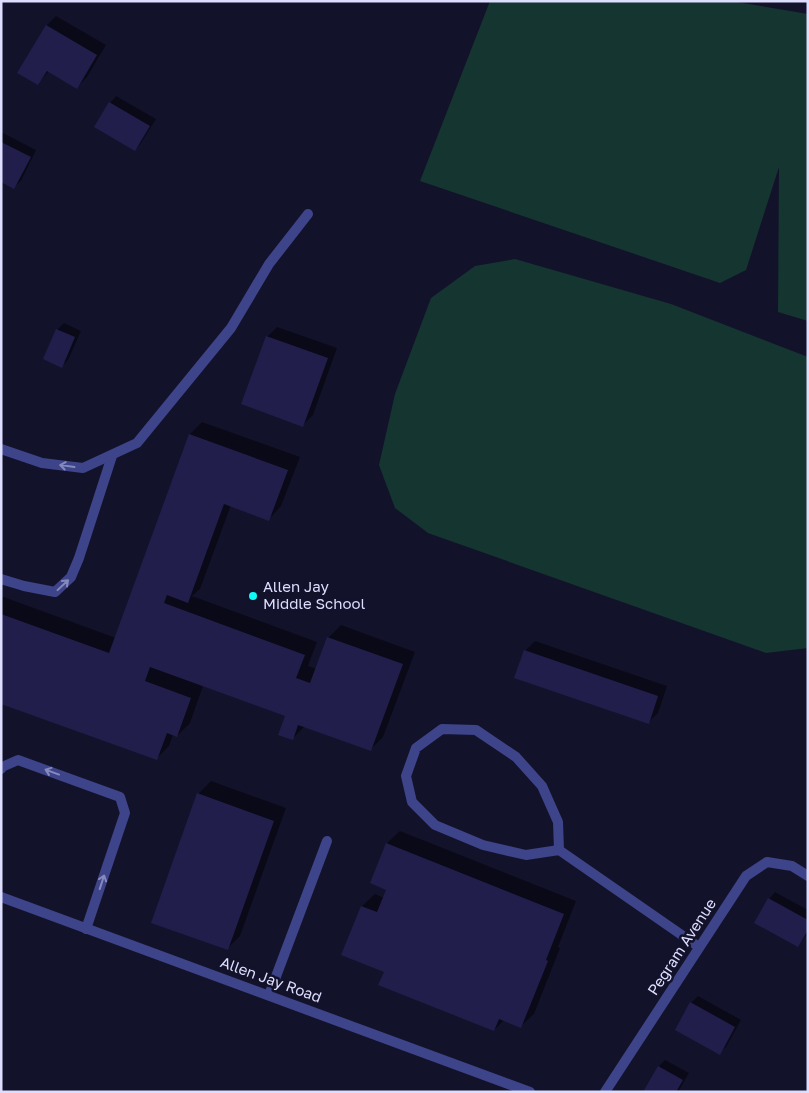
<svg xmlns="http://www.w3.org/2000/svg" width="809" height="1093" viewBox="0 0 809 1093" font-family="'Golos Text',sans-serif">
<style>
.green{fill:#153530}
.shadow{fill:#0007}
.building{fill:#221e4c}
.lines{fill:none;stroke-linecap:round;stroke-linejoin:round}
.service{stroke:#3e4489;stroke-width:10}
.minor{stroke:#3e4489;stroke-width:10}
.oneway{stroke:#8689be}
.poi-dot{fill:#0cfbf6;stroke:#13122b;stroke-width:2}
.labels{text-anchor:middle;stroke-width:5;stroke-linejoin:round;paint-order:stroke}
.poi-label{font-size:15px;fill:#ddddfe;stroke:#13122b;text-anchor:start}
.street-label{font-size:15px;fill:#ddddfe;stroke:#13122b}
</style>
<rect width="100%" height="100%" fill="#13122b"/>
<!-- green -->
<g class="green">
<path d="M 490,1 L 731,1 L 808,14 L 808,321 L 778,312 L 779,167 L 746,270 L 720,283 L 420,181 Z"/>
<path d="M 515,259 L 671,304 L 808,357 L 808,648 L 766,653 L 428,533 L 395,508 L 379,465 L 395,394 L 431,298 L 475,266 Z"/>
</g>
<!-- shadow -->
<g class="shadow">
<path d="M 56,16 L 106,45 L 87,77 L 77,87 L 49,71 L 38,84 L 47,25 Z"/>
<path d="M 116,96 L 156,119 L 141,143 L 135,150 L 110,103 Z"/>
<path d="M 1,132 L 36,150 L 21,181 L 14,187 L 1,181 Z"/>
<path d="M 64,323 L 81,331 L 68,360 L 62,366 L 44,358 L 57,330 Z"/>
<path d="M 277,327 L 337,348 L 313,415 L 303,425 L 267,337 Z"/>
<path d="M 202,422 L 300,457 L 281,506 L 269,519 L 231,505 L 200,589 L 192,596 L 317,642 L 308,666 L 317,669 L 328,638 L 341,625 L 415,652 L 383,737 L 370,750 L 305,726 L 292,739 L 287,716 L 203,686 L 190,723 L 177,736 L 173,735 L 169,746 L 156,759 L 1,703 L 1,596 L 116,638 L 190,434 Z"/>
<path d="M 535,641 L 667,686 L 658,713 L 648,723 L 525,651 Z"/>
<path d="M 211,781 L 286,808 L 240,936 L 227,949 L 198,794 Z"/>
<path d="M 400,831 L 576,901 L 558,947 L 560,948 L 534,1014 L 521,1026 L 504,1020 L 494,1030 L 386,971 L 362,906 L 375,894 L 384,898 L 388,889 L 387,843 Z"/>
<path d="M 775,892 L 808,910 L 808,933 L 798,945 L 769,899 Z"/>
<path d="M 698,996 L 741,1020 L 726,1047 L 719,1053 L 677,1030 L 691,1003 Z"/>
<path d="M 665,1060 L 689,1073 L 678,1092 L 645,1092 L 659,1066 Z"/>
</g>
<!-- building -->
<g class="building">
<path d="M 46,25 L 97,55 L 77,89 L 47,71 L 38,85 L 17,73 Z"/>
<path d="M 109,102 L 150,126 L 135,151 L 94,127 Z"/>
<path d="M 1,142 L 31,157 L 14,189 L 1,182 Z"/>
<path d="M 56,329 L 75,337 L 62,368 L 43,359 Z"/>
<path d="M 266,336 L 328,358 L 303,427 L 241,404 Z"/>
<path d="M 189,434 L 288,470 L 269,521 L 224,504 L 188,603 L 167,595 L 164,603 L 305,655 L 296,678 L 310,683 L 327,637 L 403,664 L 371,751 L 298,725 L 293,740 L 278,735 L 285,716 L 150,667 L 145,681 L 191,698 L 177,737 L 167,733 L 157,760 L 1,704 L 1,614 L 109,653 Z"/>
<path d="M 524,650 L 658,696 L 649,724 L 514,678 Z"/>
<path d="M 197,793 L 274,821 L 228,950 L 151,923 Z"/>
<path d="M 386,843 L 564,914 L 546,960 L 548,961 L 521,1028 L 499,1019 L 494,1031 L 378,985 L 384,972 L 341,955 L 361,906 L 377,912 L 386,890 L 370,883 Z"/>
<path d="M 768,898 L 808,920 L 808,930 L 798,947 L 754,923 Z"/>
<path d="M 690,1002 L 735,1027 L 720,1055 L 675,1030 Z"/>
<path d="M 658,1066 L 683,1080 L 676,1092 L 643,1092 Z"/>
</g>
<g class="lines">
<!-- service -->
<g class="service">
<path d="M 1,579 L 24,586 L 55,592 L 71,577 L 79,558 L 112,456"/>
<path d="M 1,769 L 2,767 L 18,760 L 120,797 L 125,813 L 86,929"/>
<path d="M 559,850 L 526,855 L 483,845 L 435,825 L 412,802 L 406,776 L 416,748 L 442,729 L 476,730 L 516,757 L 542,786 L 558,822 L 559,850 L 699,947"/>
<path d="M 269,995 L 327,841"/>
</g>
<!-- minor -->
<g class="minor">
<path d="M 1,449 L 42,463 L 83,468 L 137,443 L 231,328 L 269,264 L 308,214"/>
<path d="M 1,897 L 530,1092"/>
<path d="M 605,1092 L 746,876 L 767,862 L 792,866 L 808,876"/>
</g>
</g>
<!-- one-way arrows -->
<defs><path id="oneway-shaft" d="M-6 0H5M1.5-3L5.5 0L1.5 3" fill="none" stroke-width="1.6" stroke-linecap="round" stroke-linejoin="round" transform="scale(1.25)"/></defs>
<g class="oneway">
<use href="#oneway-shaft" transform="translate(67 466) rotate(-172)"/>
<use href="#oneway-shaft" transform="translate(63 585) rotate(-43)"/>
<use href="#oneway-shaft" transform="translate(52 772) rotate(-160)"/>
<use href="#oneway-shaft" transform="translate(102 882) rotate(-72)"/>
</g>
<!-- markers -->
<circle class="poi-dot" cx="253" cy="596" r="5"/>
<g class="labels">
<!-- poi labels -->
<g class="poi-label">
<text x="263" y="592">Allen Jay<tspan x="263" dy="17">Middle School</tspan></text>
</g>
<!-- street labels -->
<g class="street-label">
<text transform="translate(682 947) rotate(-57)" y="5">Pegram Avenue</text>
<text transform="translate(271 980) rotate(20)" y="5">Allen Jay Road</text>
</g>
</g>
<!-- border -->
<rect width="809" height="1093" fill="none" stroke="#ddddfe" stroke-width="5"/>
</svg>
